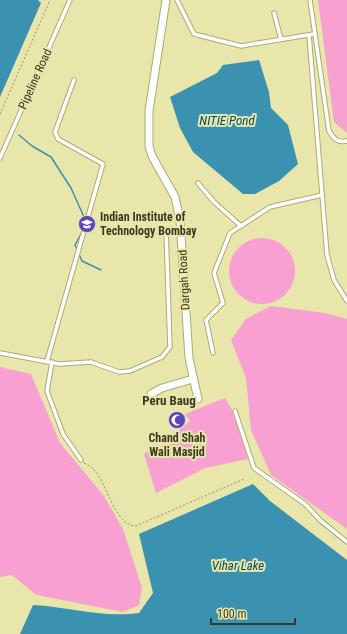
<svg xmlns="http://www.w3.org/2000/svg" width="347" height="634" viewBox="0 0 347 634" font-family="'Roboto Condensed',sans-serif">
<style>
.green{fill:#f7a0d1}
.water{fill:#3b91b0}
.lines{fill:none;stroke-linecap:round;stroke-linejoin:round}
.stream{stroke:#3b91b0;stroke-width:1.5}
.service-casing{stroke:#aeab72;stroke-width:5.5}
.minor-casing{stroke:#aeab72;stroke-width:9}
.path{stroke:#969469;stroke-width:1;stroke-dasharray:2 2;stroke-linecap:butt}
.service{stroke:#fff;stroke-width:3.5}
.minor{stroke:#fff;stroke-width:7}
.labels{text-anchor:middle;stroke-width:4;stroke-linejoin:round;paint-order:stroke}
.street-label{font-size:12px;fill:#3a3921;stroke:#e8e6aa}
.poi-label{font-size:12px;font-weight:bold;fill:#3a3921;stroke:#e8e6aa;text-anchor:start}
.water-label{font-size:13px;font-style:italic;fill:#004b62;stroke:#e8e6aa}
.neighbourhood-label{font-size:13px;font-weight:bold;fill:#3a3921;stroke:#e8e6aa}
</style>
<rect width="100%" height="100%" fill="#e8e6aa"/>
<!-- green -->
<g class="green">
<path d="M 318,0 L 347,0 L 347,133 L 334,122 Z"/>
<circle cx="262" cy="271" r="33"/>
<path d="M 271,306 L 325,313 L 347,319 L 347,529 L 271,475 L 251,430 L 246,378 L 231,340 L 246,319 Z"/>
<path d="M 0,367 L 31,374 L 60,443 L 104,496 L 123,529 L 142,588 L 139,605 L 123,612 L 47,597 L 35,594 L 12,575 L 0,577 Z"/>
<path d="M 225,398 L 232,410 L 248,459 L 205,468 L 156,493 L 144,454 L 171,442 L 169,438 L 190,421 L 185,414 Z"/>
</g>
<!-- water -->
<g class="water">
<path d="M 0,0 L 38,0 L 41,3 L 0,97 Z"/>
<path d="M 259,60 L 269,92 L 271,108 L 288,125 L 298,164 L 279,181 L 255,194 L 243,194 L 193,152 L 180,128 L 170,97 L 217,73 L 223,65 Z"/>
<path d="M 253,484 L 270,501 L 347,560 L 347,634 L 20,634 L 33,605 C 71,607 100,618 139,613 L 153,593 L 139,534 Z"/>
</g>
<g class="lines">
<!-- stream -->
<g class="stream">
<path d="M 19,135 L 32,146 L 51,157 L 71,188 L 84,217 L 84,227"/>
<path d="M 83,230 L 75,245 L 82,261 L 101,270"/>
</g>
<!-- service casing -->
<g class="service-casing">
<g id="service">
<path d="M 177,0 L 194,34 L 241,46 L 314,34"/>
<path d="M 310,0 L 329,131 C 334,139 337,143 347,141"/>
<path d="M 274,13 L 281,39"/>
<path d="M 309,35 L 327,255 L 334,280 L 347,301"/>
<path d="M 0,158 L 70,0"/>
<path d="M 198,183 L 214,202 L 241,226"/>
<path d="M 0,353 L 59,364 L 91,362 L 119,372 L 130,371 L 162,357 L 170,347 L 166,230"/>
<path d="M 213,353 L 206,320 L 223,303 L 214,273 L 230,233 L 270,207 L 322,195"/>
<path d="M 47,361 L 103,164 L 58,139 L 55,132 L 74,80"/>
<path d="M 52,362 L 47,391 L 63,434 L 81,460"/>
<path d="M 235,411 L 254,468 L 305,504 L 321,521 L 347,542"/>
</g>
</g>
<!-- minor casing -->
<g class="minor-casing">
<g id="minor">
<path d="M 166,0 L 149,111 L 149,146 L 152,156 L 175,197 L 180,220 L 189,358 L 198,399"/>
<path d="M 151,394 L 162,388 L 193,379"/>
</g>
</g>
<!-- path -->
<g class="path">
<path d="M 0,114 L 50,0"/>
<path d="M 84,463 C 88,465 92,467 94,470 C 107,483 115,526 136,526 L 244,479"/>
</g>
<!-- service -->
<use href="#service" class="service"/>
<!-- minor -->
<use href="#minor" class="minor"/>
</g>
<!-- icons -->
<defs>
<g id="university-disc" transform="scale(0.9)"><circle r="9.5" fill="#5944bc" stroke="#e8e6aa"/><path d="M0-5L7-2L0 1L-7-2ZM-4 1L0 2.5L4 1V4Q0 6-4 4Z" fill="#fff"/></g>
<g id="mosque-disc" transform="scale(0.9)"><circle r="9.5" fill="#5944bc" stroke="#e8e6aa"/><path d="M3.5-4.9A6 6 0 1 0 3.5 4.9A5 5 0 1 1 3.5-4.9Z" fill="#fff"/></g>
</defs>
<g fill-rule="evenodd">
<use href="#university-disc" x="87" y="224"/>
<use href="#mosque-disc" x="177" y="420"/>
</g>
<g class="labels">
<!-- street labels -->
<g class="street-label">
<text transform="translate(35 79) rotate(-66)" y="4">Pipeline Road</text>
<text transform="translate(184 280) rotate(-93)" y="4">Dargah Road</text>
</g>
<!-- poi labels -->
<g class="poi-label">
<text x="100" y="221">Indian Institute of<tspan x="100" dy="14">Technology Bombay</tspan></text>
<text x="177" y="442" text-anchor="middle">Chand Shah<tspan x="177" dy="14">Wali Masjid</tspan></text>
</g>
<!-- water labels -->
<g class="water-label">
<text x="227" y="125">NITIE Pond</text>
<text x="238" y="570">Vihar Lake</text>
</g>
<!-- neighbourhood labels -->
<g class="neighbourhood-label">
<text x="169" y="405">Peru Baug</text>
</g>
</g>
<!-- scale -->
<path d="M211 618v6h84v-6" fill="none" stroke="#3a3921" stroke-width="2"/>
<text x="217" y="618" font-size="12" fill="#3a3921" stroke="#e8e6aa" stroke-width="3" paint-order="stroke">100 m</text>
</svg>
